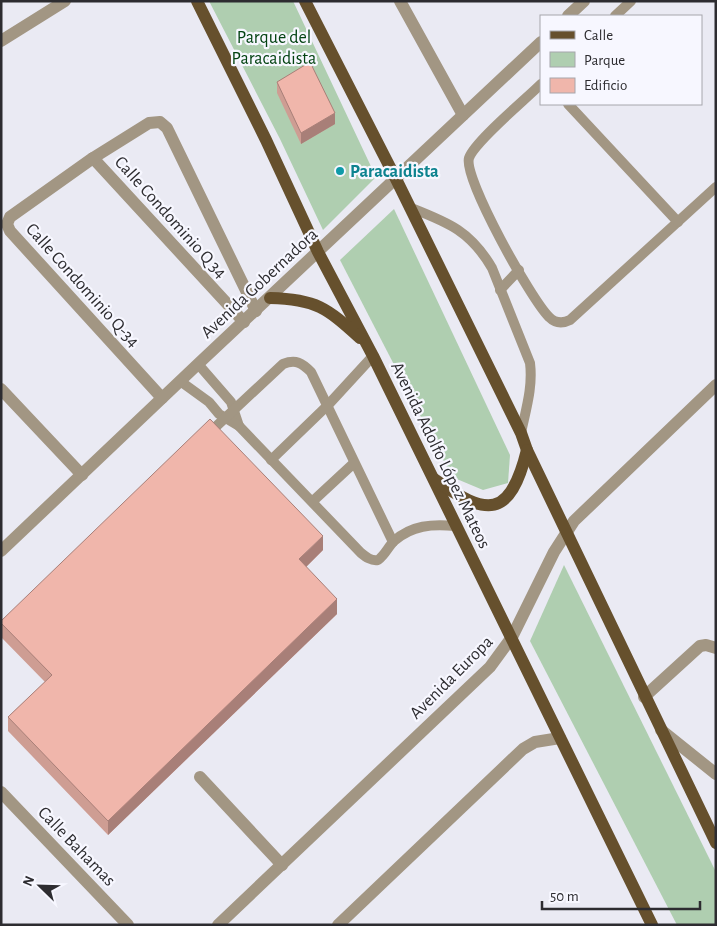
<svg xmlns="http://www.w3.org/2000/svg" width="717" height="926" viewBox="0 0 717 926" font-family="'Alegreya Sans',sans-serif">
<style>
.green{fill:#afceb0}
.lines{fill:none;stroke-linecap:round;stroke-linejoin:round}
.service{stroke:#a29683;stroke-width:10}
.minor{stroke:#a29683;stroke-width:12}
.tertiary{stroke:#a29683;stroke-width:12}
.primary{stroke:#66502d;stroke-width:12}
.wall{fill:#ce9d93}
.shaded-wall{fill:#a87f78}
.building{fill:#f0b6ab;stroke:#a87f78}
.culture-dot{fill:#0f9aa8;stroke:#f7f7ff;stroke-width:2}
.labels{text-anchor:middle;stroke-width:4.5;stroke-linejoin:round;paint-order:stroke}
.park-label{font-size:18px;fill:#034312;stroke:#f7f7ff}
.culture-label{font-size:18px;font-weight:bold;fill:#0d838f;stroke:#f7f7ff;text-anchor:start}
.street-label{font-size:18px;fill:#2d2c30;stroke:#f7f7ff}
</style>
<rect width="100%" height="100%" fill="#eaeaf3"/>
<!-- green -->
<g class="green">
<path d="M 209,1 L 293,1 L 376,177 L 323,230 L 280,139 Z"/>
<path d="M 394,209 L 510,455 L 508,483 L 483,490 L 452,477 L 340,260 Z"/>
<path d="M 564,565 L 716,872 L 716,925 L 677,925 L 530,641 Z"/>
</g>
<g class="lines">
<!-- service -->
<g class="service">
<path d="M 615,16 L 631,1"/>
<path d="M 541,84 C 526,99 474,142 469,158 C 463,178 532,301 549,317 C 555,323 562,324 570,320 L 716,187"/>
<path d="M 568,104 L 678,222"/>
<path d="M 409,207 C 447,222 470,230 492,268 L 530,363 C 533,387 526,409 521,433"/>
<path d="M 500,290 L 519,270"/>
<path d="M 198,364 L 231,402 L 239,426"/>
<path d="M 180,381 L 209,402 L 219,414 L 239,426 L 361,553 C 366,557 371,561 378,560 C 385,555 388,547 394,541 C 412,525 432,524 455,526"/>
<path d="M 208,434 L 283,364 C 296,359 302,363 311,372 L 393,542"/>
<path d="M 271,460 L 328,405 L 373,356"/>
<path d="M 313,501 L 354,463"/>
</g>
<!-- minor -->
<g class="minor">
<path d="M 400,1 L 463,115"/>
<path d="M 1,41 L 65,1"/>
<path d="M 93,158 L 244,322"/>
<path d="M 1,389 L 82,475"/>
<path d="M 162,398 L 10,231 L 7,224 L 10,217 L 93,158 L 149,123 L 160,122 L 167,128 L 256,311"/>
<path d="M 644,697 L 700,646 L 706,645 L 716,648"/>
<path d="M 661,730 L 716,774"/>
<path d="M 200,777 L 282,865"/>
<path d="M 1,792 L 128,925"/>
<path d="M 218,925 L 490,667 L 512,637 L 554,552 L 574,521 L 716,385"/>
<path d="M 338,925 L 523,749 L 535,742 L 560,738"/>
</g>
<!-- tertiary -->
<g class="tertiary">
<path d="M 568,16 L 584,1"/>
<path d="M 1,551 L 198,364 L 541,42"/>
</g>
<!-- primary -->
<g class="primary">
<path d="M 197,1 L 266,140 L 318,252 L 373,356 L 652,925"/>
<path d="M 305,1 L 396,179 L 521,433 L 527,450 L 716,843"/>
<path d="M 270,298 C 316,299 327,308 360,338"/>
<path d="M 434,479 C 487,517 510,519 527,450"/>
</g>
</g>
<!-- wall -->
<g class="wall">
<path d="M 277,82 L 335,124 L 301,144 L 277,93 Z"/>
<path d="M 323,550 L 306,567 L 337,614 L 108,835 L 8,731 L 8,717 L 45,682 L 1,637 L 1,621 Z"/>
</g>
<!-- shaded-wall -->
<g class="shaded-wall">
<path d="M 335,113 L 335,124 L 301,144 L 301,133 Z"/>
<path d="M 323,536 L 323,550 L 299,574 L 299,559 Z"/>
<path d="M 337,599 L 337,614 L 108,835 L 108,821 Z"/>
</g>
<!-- building -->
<g class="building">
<path d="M 310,62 L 335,113 L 301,133 L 277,82 Z"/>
<path d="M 210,419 L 323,536 L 299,559 L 337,599 L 108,821 L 8,717 L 52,675 L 1,623 L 1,621 Z"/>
</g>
<!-- markers -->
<circle class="culture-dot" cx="340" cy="171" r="5"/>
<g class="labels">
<!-- park labels -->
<g class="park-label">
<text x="274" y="43">Parque del<tspan x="274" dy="21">Paracaidista</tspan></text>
</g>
<!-- culture labels -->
<g class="culture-label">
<text x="350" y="177">Paracaidista</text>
</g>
<!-- street labels -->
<g class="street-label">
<text transform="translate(171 217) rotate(48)" y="6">Calle Condominio Q 34</text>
<text transform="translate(259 283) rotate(-43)" y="6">Avenida Gobernadora</text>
<text transform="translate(83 285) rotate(48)" y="6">Calle Condominio Q-34</text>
<text transform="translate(441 455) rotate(64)" y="6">Avenida Adolfo López Mateos</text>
<text transform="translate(451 677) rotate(-45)" y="6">Avenida Europa</text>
<text transform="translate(77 846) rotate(46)" y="6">Calle Bahamas</text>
</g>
</g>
<!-- border -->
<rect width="717" height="926" fill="none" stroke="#2d2c30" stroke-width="5"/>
<!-- legend -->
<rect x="540" y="15" width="162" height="90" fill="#f7f7ff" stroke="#a6a6ac"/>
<rect x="550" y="31" width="25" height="8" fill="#66502d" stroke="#a6a6ac"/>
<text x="584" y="40" font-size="15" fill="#2d2c30">Calle</text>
<rect x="550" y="52" width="25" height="15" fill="#afceb0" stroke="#a6a6ac"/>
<text x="584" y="65" font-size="15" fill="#2d2c30">Parque</text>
<rect x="550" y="78" width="25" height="15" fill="#f0b6ab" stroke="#a6a6ac"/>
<text x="584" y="90" font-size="15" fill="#2d2c30">Edificio</text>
<!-- north arrow -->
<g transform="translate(40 886) rotate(293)" stroke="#f7f7ff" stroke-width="4" paint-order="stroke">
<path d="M0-4L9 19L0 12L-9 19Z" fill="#2d2c30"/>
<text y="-8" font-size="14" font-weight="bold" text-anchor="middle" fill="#2d2c30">N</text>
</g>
<!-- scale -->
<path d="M542 901v8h158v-8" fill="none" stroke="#2d2c30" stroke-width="2.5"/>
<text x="550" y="901" font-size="15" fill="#2d2c30" stroke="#f7f7ff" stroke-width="4" paint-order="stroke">50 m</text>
</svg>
